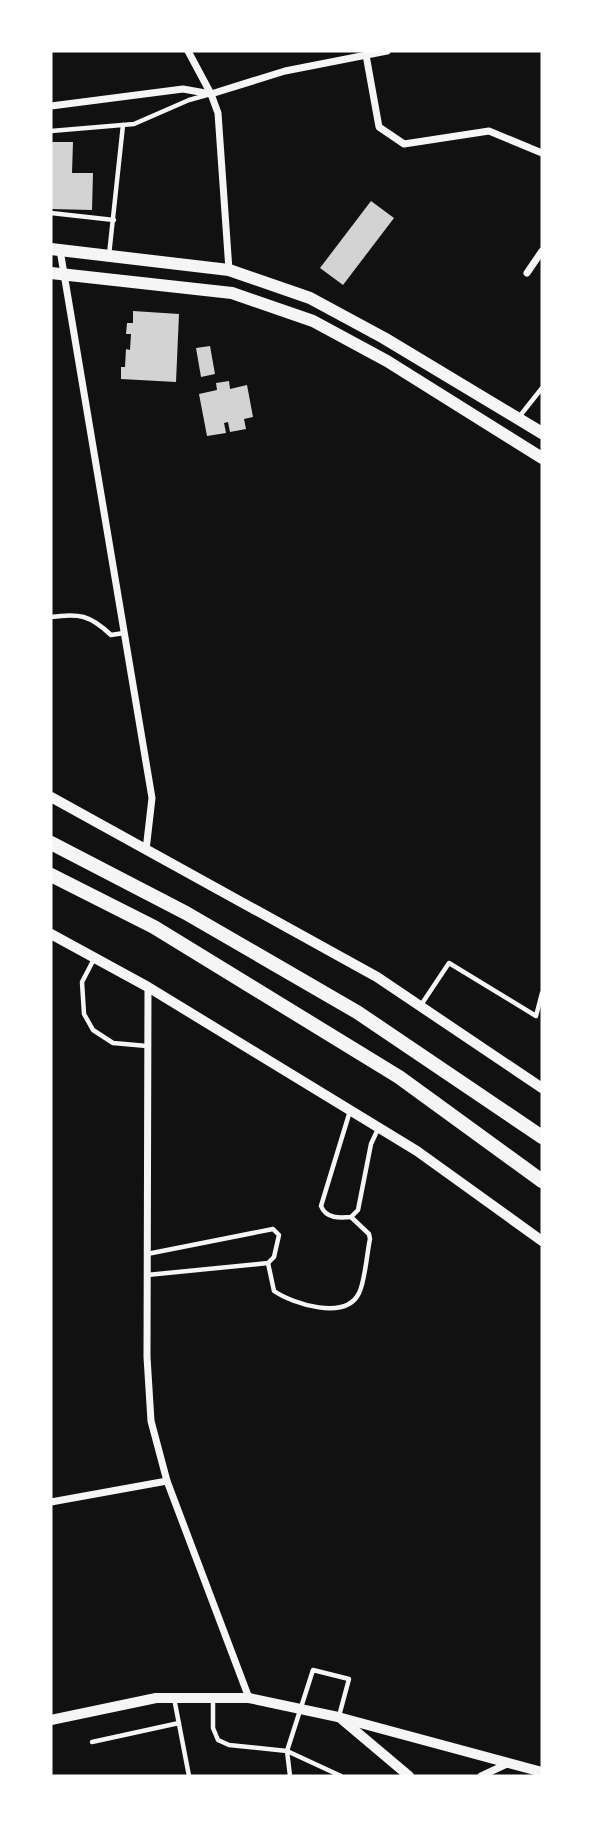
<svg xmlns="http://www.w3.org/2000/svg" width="593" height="1827" viewBox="0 0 593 1827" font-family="'Fira Sans',sans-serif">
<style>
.building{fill:#d3d3d3}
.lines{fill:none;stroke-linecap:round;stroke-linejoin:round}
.service{stroke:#f5f5f5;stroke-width:4.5}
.minor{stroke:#f5f5f5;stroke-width:7}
.tertiary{stroke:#f5f5f5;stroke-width:10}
.secondary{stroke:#f5f5f5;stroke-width:10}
.primary{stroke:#f5f5f5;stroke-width:12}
.motorway{stroke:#f5f5f5;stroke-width:14}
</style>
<rect width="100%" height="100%" fill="#111"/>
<!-- building -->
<g class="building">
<path d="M 51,142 L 73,142 L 72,173 L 93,173 L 92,210 L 51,209 Z"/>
<path d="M 371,201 L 394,218 L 343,285 L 320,268 Z"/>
<path d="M 133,311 L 179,314 L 176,382 L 121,379 L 121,367 L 125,367 L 126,349 L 130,350 L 131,334 L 126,334 L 127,323 L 133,323 Z"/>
<path d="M 210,346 L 215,374 L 201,377 L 196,348 Z"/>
<path d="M 229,381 L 230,389 L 247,385 L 253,417 L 244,419 L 246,429 L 230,432 L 228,422 L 224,423 L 226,433 L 207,436 L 199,394 L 217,390 L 216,383 Z"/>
</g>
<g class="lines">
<!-- service -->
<g class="service">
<path d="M 51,131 L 134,124 L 189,100 L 207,95"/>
<path d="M 51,213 L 114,220"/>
<path d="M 109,255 L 123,125"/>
<path d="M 519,417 L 542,388"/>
<path d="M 51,617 C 79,613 90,615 111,635 L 124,633"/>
<path d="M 94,959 L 82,982 L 84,1014 L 93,1030 L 113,1043 L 147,1046"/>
<path d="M 421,1005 L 449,963 L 536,1016 L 542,993"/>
<path d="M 350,1111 L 321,1206 C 326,1219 340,1218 351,1217 L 358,1210 L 371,1144 L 378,1129"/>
<path d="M 147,1254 L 273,1229 L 279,1235 L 274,1257 L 268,1263 L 147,1275"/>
<path d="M 268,1263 L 274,1291 C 293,1304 346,1321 359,1293 C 365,1282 367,1252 370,1239 L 369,1234 L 351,1217"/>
<path d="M 174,1698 L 189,1776"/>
<path d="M 213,1699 L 213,1728 L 218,1740 L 229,1745 L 287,1751 L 341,1776"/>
<path d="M 92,1742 L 179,1723"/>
<path d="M 290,1776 L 287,1751 L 313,1670 L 349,1679 L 339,1716"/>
</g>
<!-- minor -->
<g class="minor">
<path d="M 188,51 L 211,94 L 218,113 L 229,270"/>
<path d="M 366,55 L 379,127 L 404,144 L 489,131 L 542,153"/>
<path d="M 51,106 L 183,89 L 211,94 L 285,71 L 387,51"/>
<path d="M 60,250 L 152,798 L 146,850"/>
<path d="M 527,273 L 542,251"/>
<path d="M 148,987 L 147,1357 L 151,1421 L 167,1481 L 249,1698"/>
<path d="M 51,1502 L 167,1481"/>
<path d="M 481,1776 L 509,1763"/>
</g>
<!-- tertiary -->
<path class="tertiary" d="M 339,1717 L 409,1776"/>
<!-- secondary -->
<g class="secondary">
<path d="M 51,797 L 377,977 L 542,1088"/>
<path d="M 51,934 L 148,987 L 417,1151 L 542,1241"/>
<path d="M 51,1720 L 156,1698 L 249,1698 L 338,1717 L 542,1772"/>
</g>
<!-- primary -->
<g class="primary">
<path d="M 51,249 L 229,270 L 310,298 L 384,338 L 542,433"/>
<path d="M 51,273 L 232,293 L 313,321 L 387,361 L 542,458"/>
</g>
<!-- motorway -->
<g class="motorway">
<path d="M 51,843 L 186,913 L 357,1012 L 542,1137"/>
<path d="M 51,875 L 154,927 L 399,1077 L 542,1181"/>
</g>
</g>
<!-- border -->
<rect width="593" height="1827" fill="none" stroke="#ffffff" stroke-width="105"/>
</svg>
